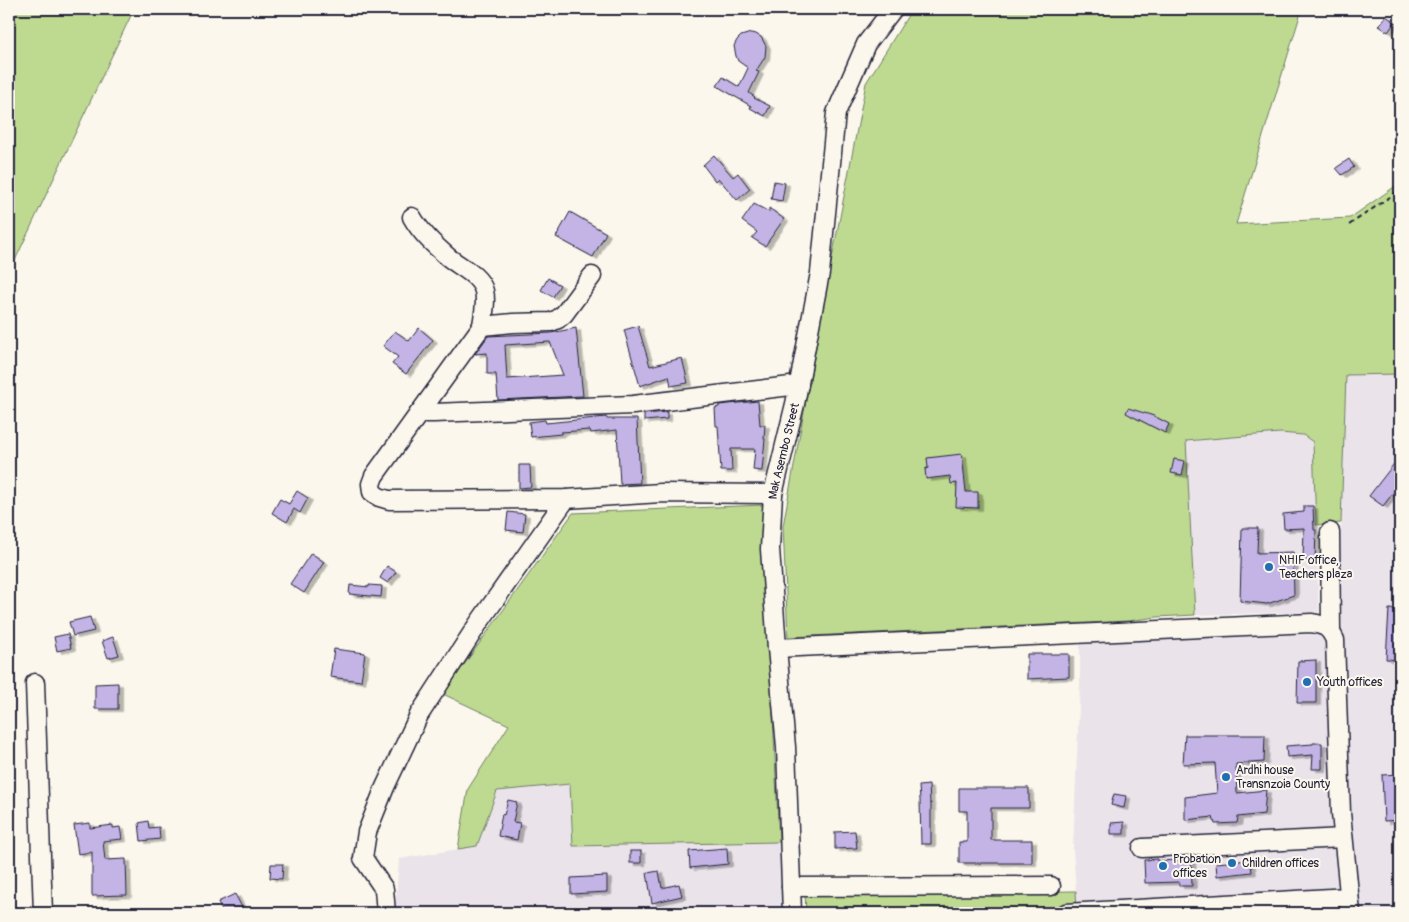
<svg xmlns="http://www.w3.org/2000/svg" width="1409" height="922" viewBox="0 0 1409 922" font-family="Pangolin,sans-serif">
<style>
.built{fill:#eae3ea}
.green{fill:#beda91;stroke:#707e66}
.building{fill:#c3b4e5;stroke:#22223b;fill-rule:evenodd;filter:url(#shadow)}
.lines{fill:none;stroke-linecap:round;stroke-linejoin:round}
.minor-casing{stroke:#22223b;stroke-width:21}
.path{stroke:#22223b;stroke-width:2;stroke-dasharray:5 4;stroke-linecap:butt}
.minor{stroke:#fbf7ec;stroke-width:18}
.poi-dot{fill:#1f6fb2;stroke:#fbf7ec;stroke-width:2}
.labels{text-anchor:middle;stroke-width:4;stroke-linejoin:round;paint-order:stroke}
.street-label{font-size:12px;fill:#22223b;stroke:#fbf7ec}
.poi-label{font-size:12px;fill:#22223b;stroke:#fbf7ec;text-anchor:start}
</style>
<defs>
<filter id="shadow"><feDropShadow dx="4.5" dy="2.5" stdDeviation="0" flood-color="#0004"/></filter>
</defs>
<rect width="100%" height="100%" fill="#fbf7ec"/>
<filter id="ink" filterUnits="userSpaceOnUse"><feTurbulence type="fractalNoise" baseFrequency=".02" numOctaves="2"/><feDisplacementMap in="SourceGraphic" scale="10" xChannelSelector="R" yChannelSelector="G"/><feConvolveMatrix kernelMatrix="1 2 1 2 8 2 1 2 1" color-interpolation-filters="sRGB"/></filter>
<g filter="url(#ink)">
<!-- built -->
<g class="built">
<path d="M 1400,374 L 1400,913 L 1358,913 L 1349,812 L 1340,562 L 1346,375 Z"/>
<path d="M 1280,433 L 1303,435 L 1313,442 L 1319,612 L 1195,615 L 1185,441 Z"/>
<path d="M 1325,634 L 1338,891 L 1077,906 L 1073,849 L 1080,683 L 1080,642 Z"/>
<path d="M 570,784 L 573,846 L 779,842 L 782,913 L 395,913 L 399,859 L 477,846 L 497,791 Z"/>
<path d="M 1337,906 L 1337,913 L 1241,913 L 1292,911 Z"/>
</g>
<!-- green -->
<g class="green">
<path d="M 9,9 L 134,9 L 9,273 Z"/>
<path d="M 912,9 L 1302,9 L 1236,224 L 1350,218 L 1400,183 L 1400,374 L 1346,375 L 1341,523 L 1316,525 L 1313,442 L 1303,435 L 1280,433 L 1186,441 L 1195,615 L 1157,617 L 1128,621 L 788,637 L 783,526 L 834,248 L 866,83 Z"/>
<path d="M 763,505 L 779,842 L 573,846 L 570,784 L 497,791 L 477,846 L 458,849 L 468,789 L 509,725 L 443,694 L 573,513 Z"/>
<path d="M 1076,891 L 1077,913 L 806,913 L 805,893 L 939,893 Z"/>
</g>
<!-- building -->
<g class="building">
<path d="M 1386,16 L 1395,22 L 1388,32 L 1379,26 Z"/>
<path d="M 751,33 L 756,34 L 761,37 L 766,46 L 765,57 L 756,71 L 759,72 L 749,93 L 755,97 L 754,98 L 770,106 L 765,116 L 750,108 L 751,106 L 717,86 L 723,77 L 739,87 L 748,68 L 738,61 L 736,56 L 734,46 L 737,40 L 741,36 Z"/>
<path d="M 714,155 L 733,177 L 738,173 L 750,189 L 737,200 L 718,178 L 715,181 L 703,165 Z"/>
<path d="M 1349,159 L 1354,167 L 1342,175 L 1336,168 Z"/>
<path d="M 774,181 L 785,183 L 782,201 L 771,199 Z"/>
<path d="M 754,204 L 769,212 L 769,208 L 784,219 L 765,246 L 752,238 L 757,232 L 742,221 Z"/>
<path d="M 570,212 L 606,233 L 593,257 L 556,237 Z"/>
<path d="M 548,278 L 560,285 L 553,297 L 541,290 Z"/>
<path d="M 638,326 L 650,366 L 682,358 L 688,383 L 671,386 L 669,376 L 640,386 L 624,330 Z"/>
<path d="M 419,328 L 433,340 L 406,374 L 392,364 L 398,357 L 383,346 L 395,331 L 409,341 Z"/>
<path d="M 576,328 L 583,396 L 498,400 L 496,374 L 487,374 L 487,353 L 475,354 L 488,336 L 551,333 ZM 550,342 L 563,375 L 507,379 L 505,345 Z"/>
<path d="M 758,401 L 760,425 L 765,425 L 764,439 L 765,439 L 762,471 L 753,470 L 755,449 L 731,449 L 732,471 L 721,471 L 718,426 L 716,426 L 715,408 L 719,407 L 719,405 Z"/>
<path d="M 1128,408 L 1154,416 L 1169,424 L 1165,433 L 1126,413 Z"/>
<path d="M 667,412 L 667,419 L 644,421 L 644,414 Z"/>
<path d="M 606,417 L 607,419 L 637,419 L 640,483 L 620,484 L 617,430 L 591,433 L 590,430 L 561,432 L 561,434 L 531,437 L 529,422 L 545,420 L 546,423 Z"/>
<path d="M 962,454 L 966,492 L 978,492 L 978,508 L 956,507 L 957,483 L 951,484 L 950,476 L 926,479 L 925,469 L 928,468 L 927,458 Z"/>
<path d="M 1400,456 L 1400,484 L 1383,506 L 1369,496 Z"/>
<path d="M 1174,459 L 1185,461 L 1182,475 L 1171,473 Z"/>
<path d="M 519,465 L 530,465 L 531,487 L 519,488 Z"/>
<path d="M 297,491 L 308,498 L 300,513 L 294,509 L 287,522 L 272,513 L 280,499 L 289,504 Z"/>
<path d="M 1304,506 L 1313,506 L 1314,530 L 1316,530 L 1315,560 L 1303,560 L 1304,528 L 1284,529 L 1283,514 L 1304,512 Z"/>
<path d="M 508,512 L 525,514 L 523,532 L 506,530 Z"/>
<path d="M 1242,528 L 1258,528 L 1257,553 L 1293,552 L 1294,595 L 1267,604 L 1240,601 Z"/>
<path d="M 311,553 L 324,562 L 304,593 L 290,584 Z"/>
<path d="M 387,566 L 396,572 L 388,583 L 380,578 Z"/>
<path d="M 350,585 L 369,587 L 369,585 L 382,586 L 381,597 L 349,594 Z"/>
<path d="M 1389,609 L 1400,610 L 1399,660 L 1386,659 Z"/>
<path d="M 90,617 L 94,631 L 73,636 L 69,622 Z"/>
<path d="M 68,634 L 71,648 L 57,651 L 54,637 Z"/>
<path d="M 113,637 L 119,655 L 108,658 L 102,641 Z"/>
<path d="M 334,649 L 365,653 L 361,681 L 330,677 Z"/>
<path d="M 1027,654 L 1069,654 L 1069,677 L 1027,679 Z"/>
<path d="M 1316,660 L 1316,703 L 1297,703 L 1298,661 Z"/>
<path d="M 118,683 L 118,709 L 95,709 L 95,684 Z"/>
<path d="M 1185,735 L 1265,735 L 1264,762 L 1236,764 L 1237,793 L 1266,790 L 1264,814 L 1238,817 L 1237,823 L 1215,824 L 1213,817 L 1185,820 L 1185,797 L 1217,793 L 1215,763 L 1183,764 Z"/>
<path d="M 1313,743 L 1322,743 L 1322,769 L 1312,769 L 1313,755 L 1287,757 L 1286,746 L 1313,744 Z"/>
<path d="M 1399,774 L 1400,820 L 1384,821 L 1382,775 Z"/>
<path d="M 929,785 L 930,803 L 931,803 L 931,844 L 921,844 L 920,800 L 919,786 Z"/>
<path d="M 959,788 L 1029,788 L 1029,808 L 991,808 L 991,840 L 1032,840 L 1032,863 L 959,863 L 959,842 L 967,842 L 967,811 L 959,811 Z"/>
<path d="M 1114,794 L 1126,796 L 1124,808 L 1111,805 Z"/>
<path d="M 508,800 L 517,802 L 513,822 L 520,823 L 517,840 L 498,836 L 502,814 L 504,815 Z"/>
<path d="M 148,821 L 149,828 L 159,827 L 160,839 L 141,841 L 139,823 Z"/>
<path d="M 1124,822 L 1124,834 L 1111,834 L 1111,823 Z"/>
<path d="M 90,823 L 90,828 L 113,825 L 113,828 L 120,827 L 122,839 L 103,841 L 105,860 L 126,859 L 127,895 L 92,896 L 92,852 L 78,854 L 74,825 Z"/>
<path d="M 855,831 L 857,848 L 835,849 L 835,832 Z"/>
<path d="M 727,848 L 728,864 L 690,868 L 689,851 Z"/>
<rect x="630" y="851" width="11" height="12"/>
<path d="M 1180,857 L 1191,857 L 1192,886 L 1179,886 L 1179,882 L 1145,883 L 1144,860 L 1157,859 L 1157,861 L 1180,860 Z"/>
<path d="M 1250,860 L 1252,872 L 1217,876 L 1216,863 Z"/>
<path d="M 271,864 L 283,864 L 282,879 L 270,878 Z"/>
<path d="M 659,871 L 662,888 L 679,884 L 682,896 L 652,903 L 647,873 Z"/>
<path d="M 607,876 L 607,892 L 571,894 L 571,878 Z"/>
<path d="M 235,894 L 245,913 L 223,913 L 218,902 Z"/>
</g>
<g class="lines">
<!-- minor casing -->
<g class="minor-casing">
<g id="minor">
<path d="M 412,217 C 421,233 434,245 448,257 C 460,267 480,275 484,291 C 487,302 483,316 482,326"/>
<path d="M 592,276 L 564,314 L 558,319 L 551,322 L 513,323 L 482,326 L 374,476 L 371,484 L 372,492 L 379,497 L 389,500 L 566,499 L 661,493 L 773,494"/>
<path d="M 419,413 L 434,413 L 633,405 L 799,385"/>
<path d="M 1330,532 L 1331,630"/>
<path d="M 777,648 L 1311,623 C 1325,625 1329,627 1335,640 L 1341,813 L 1351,913"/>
<path d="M 35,683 L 43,913"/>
<path d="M 1142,848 L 1343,838"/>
<path d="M 791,887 L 1051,886"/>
<path d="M 386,913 L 384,889 L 363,858 L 367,832 L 385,787 L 419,715 L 478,624 L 566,499"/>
<path id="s1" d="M 792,913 L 786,747 L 777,648 L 770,549 L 773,494 L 795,404 L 820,273 L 836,113 L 866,44 L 893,9"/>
<path d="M 1066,913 L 1349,897"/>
</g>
</g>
<!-- path -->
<path class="path" d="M 1349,225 L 1400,190"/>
<!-- minor -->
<use href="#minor" class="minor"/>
</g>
</g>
<!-- markers -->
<g class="poi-dot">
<circle cx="1269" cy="567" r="5"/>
<circle cx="1307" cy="682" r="5"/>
<circle cx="1226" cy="777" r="5"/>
<circle cx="1232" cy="863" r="5"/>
<circle cx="1163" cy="866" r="5"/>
</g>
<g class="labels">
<!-- street labels -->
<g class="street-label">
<text dy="4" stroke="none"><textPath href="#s1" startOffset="464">Mak Asembo Street</textPath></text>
</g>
<!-- poi labels -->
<g class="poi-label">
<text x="1279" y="564">NHIF office,<tspan x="1279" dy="14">Teachers plaza</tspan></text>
<text x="1317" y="686">Youth offices</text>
<text x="1236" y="774">Ardhi house<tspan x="1236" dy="14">Transnzoia County</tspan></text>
<text x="1173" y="863">Probation<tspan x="1173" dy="14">offices</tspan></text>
<text x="1242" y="867">Children offices</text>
</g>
</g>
<!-- margin -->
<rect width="1409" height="922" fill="none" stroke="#fbf7ec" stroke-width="30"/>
<rect x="15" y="15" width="1379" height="892" fill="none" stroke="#22223b" stroke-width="2" filter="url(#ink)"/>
</svg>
